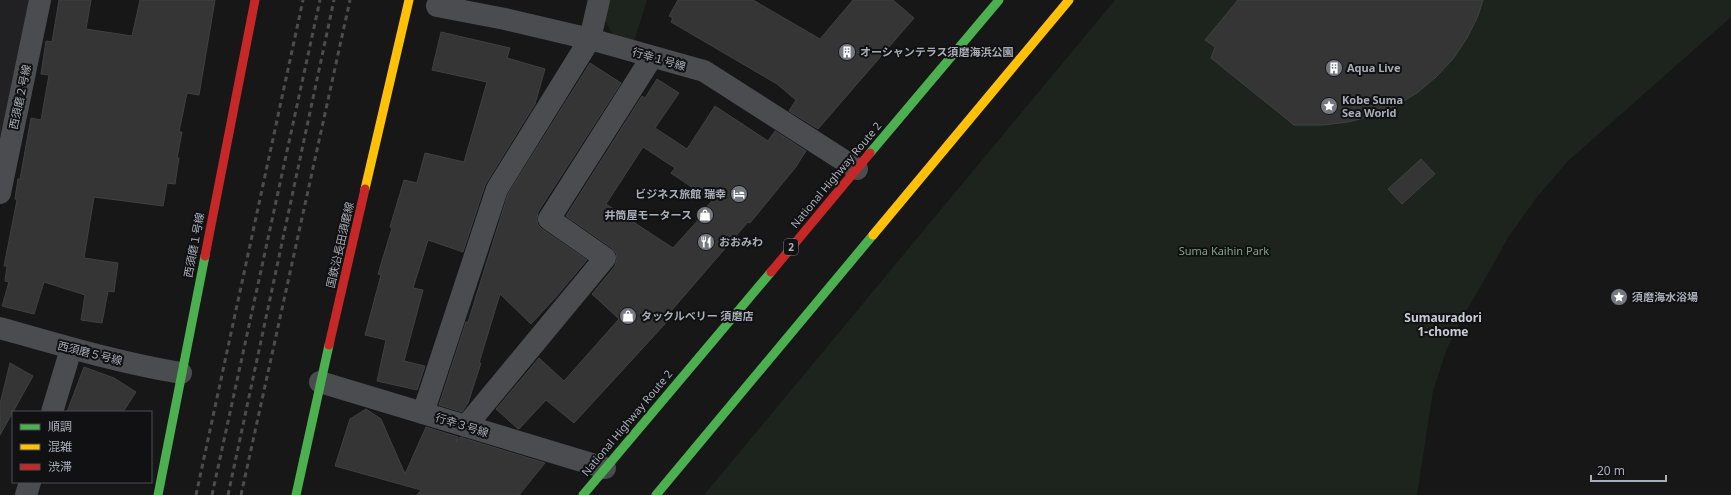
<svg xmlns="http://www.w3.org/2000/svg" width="1731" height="495" viewBox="0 0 1731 495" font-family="'Noto Sans','Noto Sans JP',sans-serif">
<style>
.built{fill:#212123}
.green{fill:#1d241e}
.building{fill:#353536;stroke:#3f4043;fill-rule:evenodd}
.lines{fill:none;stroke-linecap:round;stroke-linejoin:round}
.street{stroke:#4b4c50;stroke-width:22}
.fast{stroke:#4caf50;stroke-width:9}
.slow{stroke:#ffc107;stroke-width:9}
.jam{stroke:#c62828;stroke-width:9}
.rail{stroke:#4b4c4f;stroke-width:3;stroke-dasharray:5 4;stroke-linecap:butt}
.labels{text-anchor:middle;stroke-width:4;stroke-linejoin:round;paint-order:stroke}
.shield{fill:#111113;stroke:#7b7e86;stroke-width:1}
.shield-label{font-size:10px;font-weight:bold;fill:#a8adb8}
.poi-label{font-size:11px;font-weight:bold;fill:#a8adb8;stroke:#111113;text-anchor:start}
.street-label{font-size:11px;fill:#a8adb8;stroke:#111113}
.park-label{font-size:11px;fill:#7fa381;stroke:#111113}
.neighbourhood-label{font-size:12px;font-weight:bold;fill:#c9ccd4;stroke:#111113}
</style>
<rect width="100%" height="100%" fill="#171717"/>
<!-- built -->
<path class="built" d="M 0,0 L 29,0 L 0,141 Z"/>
<!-- green -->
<g class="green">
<path d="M 607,0 L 647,0 L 634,41 L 613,35 L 603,17 Z"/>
<path d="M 1115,0 L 1731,0 L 1731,17 L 1568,161 L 1537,197 L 1509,236 L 1474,298 L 1467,309 L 1447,348 L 1433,391 L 1417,495 L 704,495 Z"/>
</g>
<!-- building -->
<g class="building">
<path d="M 59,0 L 91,0 L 86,29 L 132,36 L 140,0 L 215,0 L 199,95 L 187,93 L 179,132 L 182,132 L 177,158 L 179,158 L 175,184 L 167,183 L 163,206 L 94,197 L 84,258 L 118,263 L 114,292 L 108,291 L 102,323 L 81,320 L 85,295 L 44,282 L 34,314 L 2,306 L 9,282 L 5,281 L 7,266 L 4,266 L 17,200 L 15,199 L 18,179 L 20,179 L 31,118 L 41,120 L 49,75 L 41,74 L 46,41 L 52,42 Z"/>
<path d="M 678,0 L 753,0 L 820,39 L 853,0 L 893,0 L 914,18 L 818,129 L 789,111 L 796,100 L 777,84 L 671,22 L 673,18 L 669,16 Z"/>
<path d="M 1238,0 L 1483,0 L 1478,16 L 1467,38 L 1453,59 L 1436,77 L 1417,93 L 1395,106 L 1372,116 L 1348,122 L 1323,125 L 1294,125 L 1211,58 L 1215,47 L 1205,40 Z"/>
<path d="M 441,32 L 510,48 L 507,58 L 545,69 L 535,104 L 485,185 L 463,252 L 428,240 L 413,288 L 423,290 L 404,361 L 425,366 L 417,390 L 377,381 L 386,340 L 365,335 L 381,275 L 378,274 L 392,228 L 390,227 L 404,180 L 417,183 L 425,153 L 464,162 L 487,82 L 432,70 Z"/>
<path d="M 590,63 L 621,83 L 538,212 L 537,219 L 538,225 L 542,229 L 587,260 L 555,298 L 531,324 L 500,294 L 479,363 L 481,363 L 468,403 L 462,412 L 439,405 L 466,322 L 468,322 L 508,194 Z"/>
<path d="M 657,79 L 679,93 L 655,128 L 687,149 L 715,106 L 768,141 L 775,131 L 806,151 L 795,168 L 750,223 L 748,222 L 671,311 L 674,314 L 574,423 L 546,400 L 519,429 L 517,428 L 496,409 L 539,358 L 564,381 L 619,319 L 592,294 L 615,266 L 617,259 L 616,253 L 612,248 L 566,216 L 642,96 L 645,98 ZM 643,147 L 675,168 L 671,173 L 712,201 L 699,215 L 701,217 L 673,248 L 606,204 Z"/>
<path d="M 1421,159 L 1435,174 L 1402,204 L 1388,189 Z"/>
<path d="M 10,363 L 33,376 L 0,435 L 0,404 Z"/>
<path d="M 84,367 L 114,378 L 136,392 L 123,412 L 67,412 Z"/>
<path d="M 366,409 L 381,419 L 405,474 L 426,427 L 458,437 L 456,442 L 460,437 L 545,463 L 519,495 L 417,495 L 421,490 L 335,466 L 350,419 Z"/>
</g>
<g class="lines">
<!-- street -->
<g class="street">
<path d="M 437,6 L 505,19 L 590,39 L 704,71 L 857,169"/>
<path d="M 0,193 L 40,0"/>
<path d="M 0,328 C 60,345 120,363 181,373"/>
<path d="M 320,382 L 605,468"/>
<path d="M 52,412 L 71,349"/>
<path d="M 423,413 L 497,189 L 590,39 L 599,0"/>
<path d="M 466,426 L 605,258 L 549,219 L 652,57"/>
<path d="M 26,495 L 30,482"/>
</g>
<!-- fast -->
<g class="fast">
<path d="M 870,153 L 999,0"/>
<path d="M 158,495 L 205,256"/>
<path d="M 296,495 L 329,345"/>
<path d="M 583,495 L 771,272"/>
<path d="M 656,495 L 873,235"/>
</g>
<!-- slow -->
<g class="slow">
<path d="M 365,189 L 409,0"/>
<path d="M 873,235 L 1069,0"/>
</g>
<!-- jam -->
<g class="jam">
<path d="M 205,256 L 255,0"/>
<path d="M 771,272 L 870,153"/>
<path d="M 329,345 L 365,189"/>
</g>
<!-- rail -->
<g class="rail">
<path d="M 196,495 L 303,0"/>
<path d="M 212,495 L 320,0"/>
<path d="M 228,495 L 334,0"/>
<path d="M 241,495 L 350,0"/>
</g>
</g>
<!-- icons -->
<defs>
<g id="building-disc" transform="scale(0.9)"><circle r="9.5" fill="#757880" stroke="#111113"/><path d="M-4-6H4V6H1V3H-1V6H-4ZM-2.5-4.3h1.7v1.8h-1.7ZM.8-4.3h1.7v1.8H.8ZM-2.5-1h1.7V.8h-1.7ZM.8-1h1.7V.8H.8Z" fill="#fff"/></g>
<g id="sight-disc" transform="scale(0.9)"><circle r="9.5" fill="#757880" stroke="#111113"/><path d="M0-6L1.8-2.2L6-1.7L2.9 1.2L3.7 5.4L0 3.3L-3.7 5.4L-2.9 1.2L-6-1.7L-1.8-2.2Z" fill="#fff"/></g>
<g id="hotel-disc" transform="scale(0.9)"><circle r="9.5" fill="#757880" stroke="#111113"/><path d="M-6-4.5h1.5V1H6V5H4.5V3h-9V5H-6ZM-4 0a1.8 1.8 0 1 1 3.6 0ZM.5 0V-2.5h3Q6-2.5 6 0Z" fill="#fff"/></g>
<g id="shop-disc" transform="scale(0.9)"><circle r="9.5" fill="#757880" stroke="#111113"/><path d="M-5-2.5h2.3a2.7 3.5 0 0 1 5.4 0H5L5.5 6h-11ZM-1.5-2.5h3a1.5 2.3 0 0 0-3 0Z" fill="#fff"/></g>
<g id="restaurant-disc" transform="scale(0.9)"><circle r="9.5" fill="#757880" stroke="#111113"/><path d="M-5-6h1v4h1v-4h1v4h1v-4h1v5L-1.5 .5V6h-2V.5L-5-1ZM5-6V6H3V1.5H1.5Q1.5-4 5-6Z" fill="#fff"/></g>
</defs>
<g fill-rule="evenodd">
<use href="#building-disc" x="847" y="52"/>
<use href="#building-disc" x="1334" y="68"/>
<use href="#sight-disc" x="1329" y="106"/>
<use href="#hotel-disc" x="739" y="194"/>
<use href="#shop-disc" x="705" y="215"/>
<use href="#restaurant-disc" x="706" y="242"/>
<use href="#sight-disc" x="1619" y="297"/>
<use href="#shop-disc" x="628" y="316"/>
</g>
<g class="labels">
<!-- shield labels -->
<rect class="shield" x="784" y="239" width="14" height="16" rx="3"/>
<g class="shield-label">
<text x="791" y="251">2</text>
</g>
<!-- poi labels -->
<g class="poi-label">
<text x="860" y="56">オーシャンテラス須磨海浜公園</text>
<text x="1347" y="72">Aqua Live</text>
<text x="1342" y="104">Kobe Suma<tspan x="1342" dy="13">Sea World</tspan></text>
<text x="726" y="198" text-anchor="end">ビジネス旅館 瑞幸</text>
<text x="692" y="219" text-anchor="end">井筒屋モータース</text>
<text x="719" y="246">おおみわ</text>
<text x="1632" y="301">須磨海水浴場</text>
<text x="641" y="320">タックルベリー 須磨店</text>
</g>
<!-- street labels -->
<g class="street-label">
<text transform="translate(659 59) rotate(16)" y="4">行幸１号線</text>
<text transform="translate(20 97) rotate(-78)" y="4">西須磨２号線</text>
<text transform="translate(836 175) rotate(-50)" y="4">National Highway Route 2</text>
<text transform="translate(194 245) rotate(-79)" y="4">西須磨１号線</text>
<text transform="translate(340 245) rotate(-77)" y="4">国鉄沿長田須磨線</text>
<text transform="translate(90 353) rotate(14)" y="4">西須磨５号線</text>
<text transform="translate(627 423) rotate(-50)" y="4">National Highway Route 2</text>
<text transform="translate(462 425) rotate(17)" y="4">行幸３号線</text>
</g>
<!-- park labels -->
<g class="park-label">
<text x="1224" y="255">Suma Kaihin Park</text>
</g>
<!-- neighbourhood labels -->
<g class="neighbourhood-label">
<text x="1443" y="322">Sumauradori<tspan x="1443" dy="14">1-chome</tspan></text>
</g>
</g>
<!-- legend -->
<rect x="12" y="411" width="140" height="72" fill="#111113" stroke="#4d4f55"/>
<rect x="20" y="424" width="20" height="6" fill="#4caf50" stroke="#4d4f55"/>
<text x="48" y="431" font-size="12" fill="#a8adb8">順調</text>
<rect x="20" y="444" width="20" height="6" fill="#ffc107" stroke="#4d4f55"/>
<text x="48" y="451" font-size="12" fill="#a8adb8">混雑</text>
<rect x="20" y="464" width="20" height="6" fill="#c62828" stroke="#4d4f55"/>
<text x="48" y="471" font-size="12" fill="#a8adb8">渋滞</text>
<!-- scale -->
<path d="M1591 475v6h75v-6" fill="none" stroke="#a8adb8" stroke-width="2"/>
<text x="1597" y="475" font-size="12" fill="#a8adb8" stroke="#111113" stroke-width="3" paint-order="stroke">20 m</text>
</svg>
